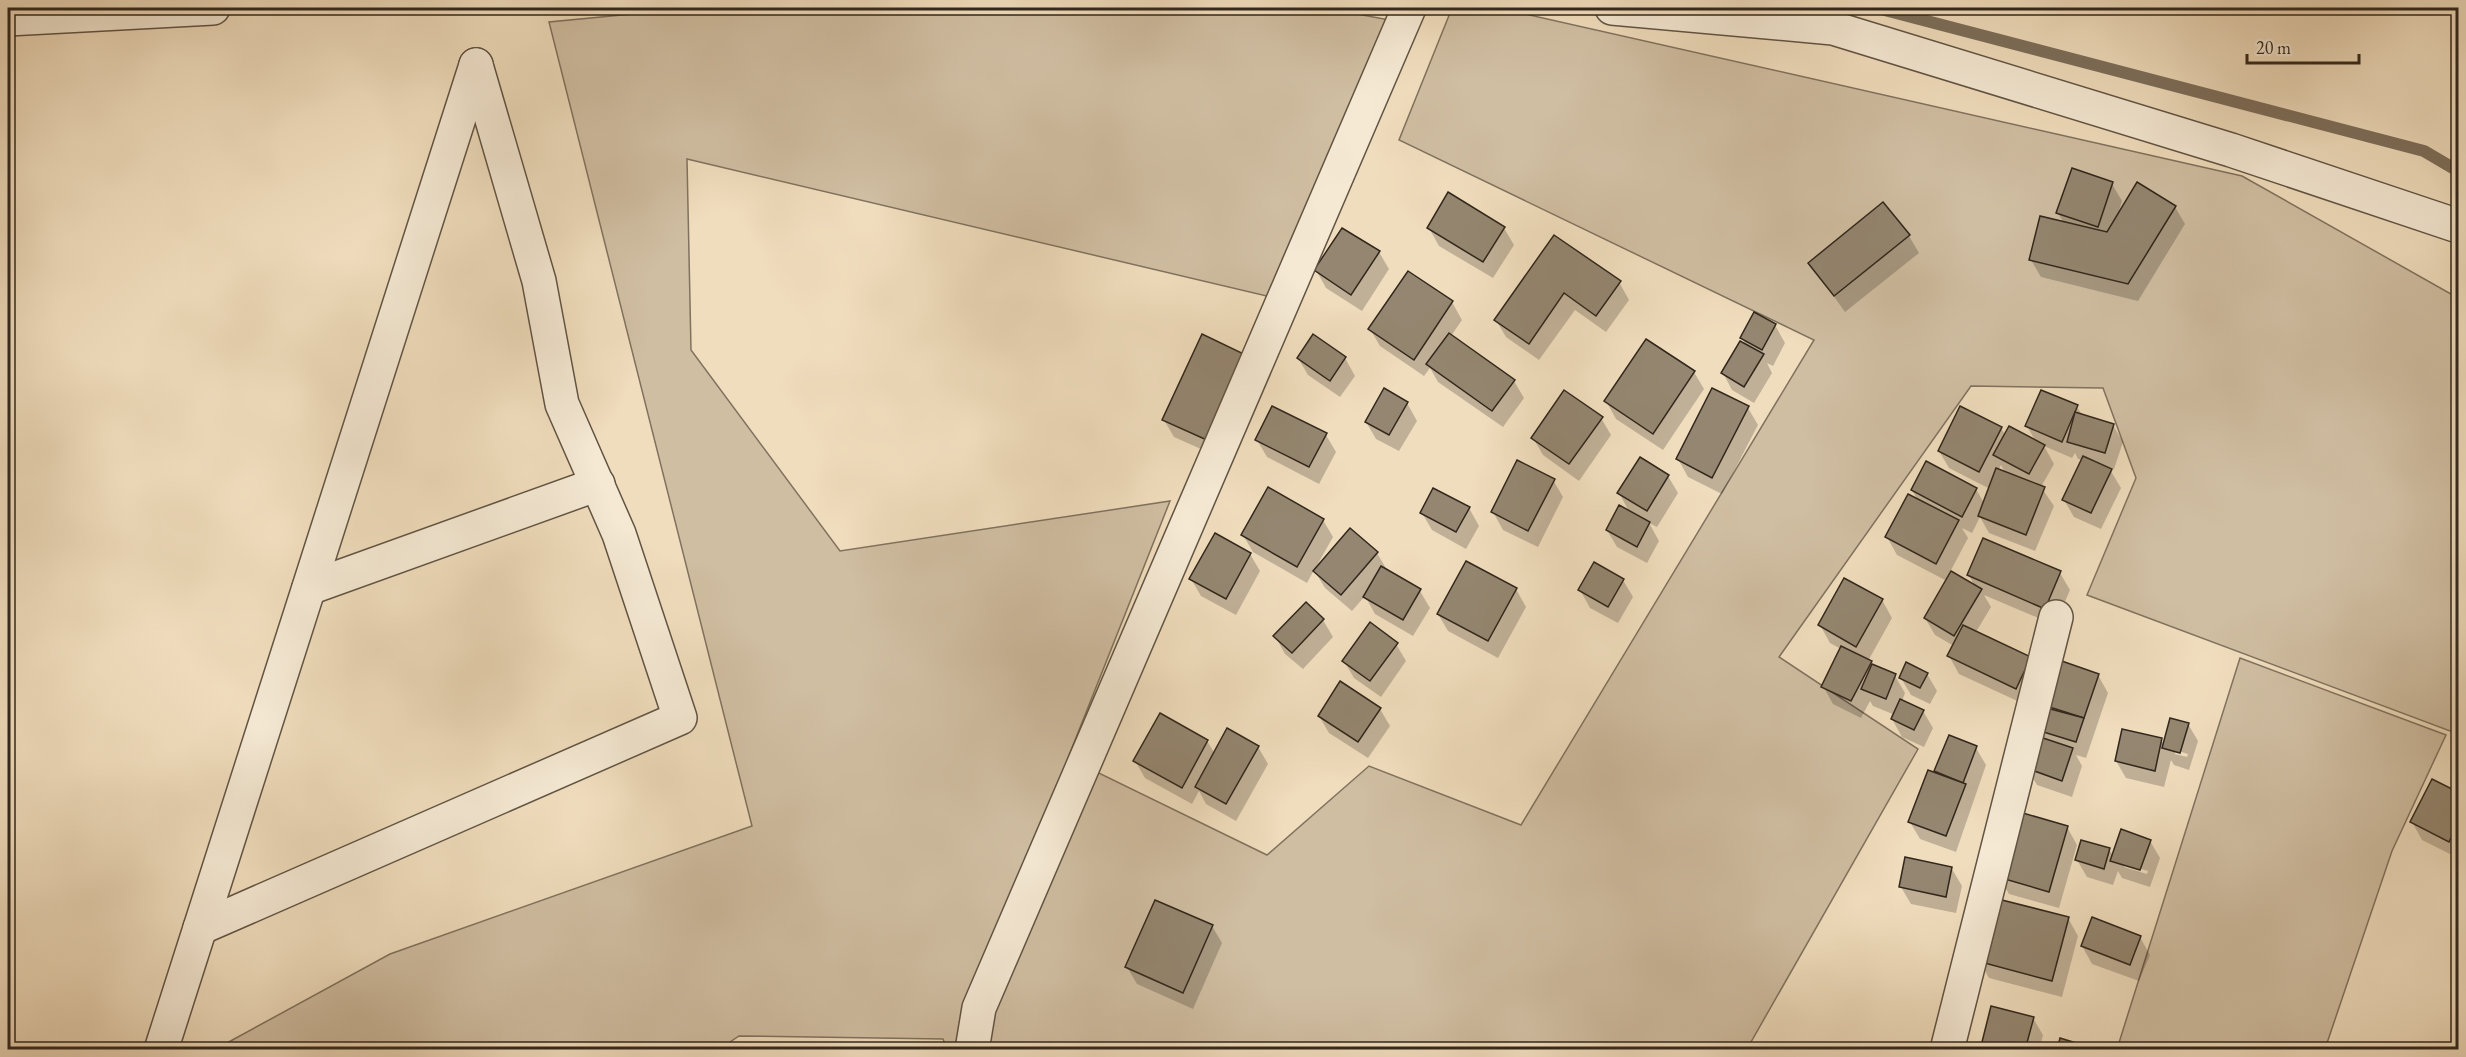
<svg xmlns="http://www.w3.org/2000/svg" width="2466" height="1057" viewBox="0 0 2466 1057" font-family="'EB Garamond',serif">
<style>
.green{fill:#d0bea2;stroke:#80725f;stroke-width:1.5}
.shadow{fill:#0003;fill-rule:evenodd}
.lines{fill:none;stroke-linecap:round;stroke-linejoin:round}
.stream{stroke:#7d6f5c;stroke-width:12}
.building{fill:#948670;stroke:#31271c;stroke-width:1.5}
.minor-casing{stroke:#615444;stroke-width:36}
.minor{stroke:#f5e9d4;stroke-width:33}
</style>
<rect width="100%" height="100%" fill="#f0ddbd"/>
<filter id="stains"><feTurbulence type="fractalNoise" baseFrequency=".00333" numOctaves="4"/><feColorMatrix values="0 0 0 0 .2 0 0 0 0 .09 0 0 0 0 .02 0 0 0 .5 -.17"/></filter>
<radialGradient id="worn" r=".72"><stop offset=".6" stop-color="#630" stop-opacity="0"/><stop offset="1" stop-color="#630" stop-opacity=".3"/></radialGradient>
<!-- green -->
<g class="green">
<path d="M 695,8 L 1325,8 L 1411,24 L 1288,301 L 687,159 L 691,350 L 840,551 L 1170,501 L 1068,758 L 1267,855 L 1369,766 L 1521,825 L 1814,340 L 1399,140 L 1452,8 L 1499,8 L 2242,176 L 2458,298 L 2458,734 L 2087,595 L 2136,478 L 2103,388 L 1971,386 L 1779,657 L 1918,749 L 1747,1049 L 947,1050 L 943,1039 L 739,1036 L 718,1050 L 214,1050 L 390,954 L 752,826 L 549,22 Z"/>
<path d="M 2240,658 L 2446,735 L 2392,851 L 2325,1049 L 2117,1049 Z"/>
</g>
<!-- shadow -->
<g class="shadow">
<path d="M 2112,184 L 2122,201 L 2118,214 L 2175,207 L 2185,224 L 2138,301 L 2041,277 L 2031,260 L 2064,223 L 2058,213 Z"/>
<path d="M 1883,204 L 1909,236 L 1919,253 L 1845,312 L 1810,263 Z"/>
<path d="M 1429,228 L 1504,228 L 1514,245 L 1493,278 L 1439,246 Z"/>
<path d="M 1554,237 L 1619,282 L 1629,300 L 1606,332 L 1575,310 L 1539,360 L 1506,337 L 1496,320 Z"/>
<path d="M 1379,252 L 1389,269 L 1362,311 L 1326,288 L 1316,270 Z"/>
<path d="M 1452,302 L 1462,320 L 1451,336 L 1514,381 L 1524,398 L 1503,427 L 1438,382 L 1430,368 L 1424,376 L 1380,346 L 1370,329 Z"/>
<path d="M 1755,314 L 1775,325 L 1785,343 L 1773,366 L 1767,363 L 1772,373 L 1754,403 L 1732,390 L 1723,373 L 1747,347 L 1742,338 Z"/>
<path d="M 1314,336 L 1345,358 L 1355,376 L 1340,397 L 1308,375 L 1298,358 Z"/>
<path d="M 1247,357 L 1219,457 L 1174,437 L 1164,420 Z"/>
<path d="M 1694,372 L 1704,389 L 1663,450 L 1616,419 L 1606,401 Z"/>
<path d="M 1407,403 L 1417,421 L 1399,451 L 1376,439 L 1366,422 Z"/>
<path d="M 2077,407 L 2083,416 L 2113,425 L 2123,442 L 2114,469 L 2109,468 L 2121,488 L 2101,529 L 2074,517 L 2064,500 L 2083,460 L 2078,459 L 2075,453 L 2072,458 L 2044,446 L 2054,464 L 2041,487 L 2054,506 L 2035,551 L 1989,533 L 1980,517 L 1972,533 L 1962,528 L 1968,538 L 1950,572 L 1975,587 L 1969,575 L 2060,573 L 2070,590 L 2055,625 L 1984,595 L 1991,607 L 1976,632 L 2030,658 L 2026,705 L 1959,674 L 1949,656 L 1954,646 L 1935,635 L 1925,618 L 1947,581 L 1897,555 L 1887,537 L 1918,501 L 1912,490 L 1976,489 L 1984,503 L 1990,489 L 1949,468 L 1939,451 L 2001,428 L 2006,436 L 2036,442 L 2027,426 ZM 2001,465 L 2006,474 L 1998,471 Z"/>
<path d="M 1748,408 L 1758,425 L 1722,494 L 1688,477 L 1678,459 Z"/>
<path d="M 1601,418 L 1611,435 L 1579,481 L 1543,455 L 1533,438 Z"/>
<path d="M 1326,435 L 1336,452 L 1319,484 L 1267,457 L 1257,440 Z"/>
<path d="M 1668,476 L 1678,493 L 1657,527 L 1649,523 L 1659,541 L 1647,563 L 1617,547 L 1607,530 L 1630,513 L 1619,493 Z"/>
<path d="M 1553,480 L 1563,497 L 1538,547 L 1503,530 L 1493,512 Z"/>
<path d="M 1469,508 L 1479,526 L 1466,549 L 1432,530 L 1422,513 Z"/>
<path d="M 1323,520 L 1333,537 L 1315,569 L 1377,553 L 1387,570 L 1420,591 L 1430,608 L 1413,636 L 1375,614 L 1365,596 L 1352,611 L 1325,588 L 1314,570 L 1307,583 L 1253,552 L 1243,535 Z"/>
<path d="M 1250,554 L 1260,571 L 1236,615 L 1201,596 L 1191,579 Z"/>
<path d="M 1623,580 L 1633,597 L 1618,623 L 1590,608 L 1580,590 Z"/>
<path d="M 1516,589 L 1526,607 L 1498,658 L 1448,631 L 1438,614 Z"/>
<path d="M 1882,600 L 1892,618 L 1868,661 L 1873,667 L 1895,676 L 1905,693 L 1902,701 L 1923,711 L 1933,728 L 1924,747 L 1902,737 L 1892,719 L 1895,715 L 1873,706 L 1870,701 L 1861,718 L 1833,704 L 1823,686 L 1841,649 L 1830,643 L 1820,625 Z"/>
<path d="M 1323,620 L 1333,637 L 1303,669 L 1285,654 L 1275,636 Z"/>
<path d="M 1396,644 L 1406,661 L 1381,697 L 1354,678 L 1344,661 Z"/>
<path d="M 2056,661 L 2098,675 L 2108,693 L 2086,758 L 2076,755 L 2082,766 L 2072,797 L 2037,785 L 2027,768 L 2044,740 L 2038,730 Z"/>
<path d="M 1927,674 L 1937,691 L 1930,704 L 1911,695 L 1901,678 Z"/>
<path d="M 1380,709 L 1390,726 L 1368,758 L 1329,733 L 1319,716 Z"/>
<path d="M 2188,724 L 2198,741 L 2189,770 L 2174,765 L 2171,760 L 2164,787 L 2126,778 L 2116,761 L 2161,740 L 2164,745 ZM 2175,750 L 2188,754 L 2187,757 L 2175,754 Z"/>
<path d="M 1950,737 L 1976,748 L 1986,765 L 1956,852 L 1920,839 L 1910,822 L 1935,774 Z"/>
<path d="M 1207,741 L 1215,754 L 1258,747 L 1268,764 L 1236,821 L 1206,804 L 1199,791 L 1192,804 L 1145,778 L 1135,761 Z"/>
<path d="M 2433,781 L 2458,794 L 2458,858 L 2422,840 L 2412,822 Z"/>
<path d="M 2067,827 L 2077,845 L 2059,908 L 2009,894 L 1999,877 Z"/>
<path d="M 2150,841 L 2160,858 L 2150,887 L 2122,878 L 2118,871 L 2113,885 L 2087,877 L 2077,860 L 2109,849 L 2113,856 ZM 2124,864 L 2148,871 L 2147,874 L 2124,867 Z"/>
<path d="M 1952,869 L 1962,886 L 1956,913 L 1911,904 L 1901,887 Z"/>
<path d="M 2458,879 L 2458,891 L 2455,885 Z"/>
<path d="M 2068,918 L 2078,936 L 2062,997 L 1989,978 L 1979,960 Z"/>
<path d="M 1212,926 L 1222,943 L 1193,1009 L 1137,984 L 1127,967 Z"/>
<path d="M 2140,937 L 2150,955 L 2139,981 L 2092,964 L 2082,946 Z"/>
<path d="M 2033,1018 L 2043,1035 L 2039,1050 L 1981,1050 Z"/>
</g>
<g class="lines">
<!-- stream -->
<path class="stream" d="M 1877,8 L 2424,151 L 2458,171"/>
</g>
<!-- building -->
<g class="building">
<path d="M 2072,168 L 2113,182 L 2098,227 L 2056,213 Z"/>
<path d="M 2137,182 L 2176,206 L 2128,284 L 2029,260 L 2040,216 L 2107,232 Z"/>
<path d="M 1448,192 L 1505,227 L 1483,262 L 1427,228 Z"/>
<path d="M 1883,202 L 1910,235 L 1834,296 L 1808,263 Z"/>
<path d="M 1342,228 L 1380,251 L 1351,295 L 1314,270 Z"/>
<path d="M 1554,235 L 1621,281 L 1596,316 L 1564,293 L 1529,344 L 1494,320 Z"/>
<path d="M 1408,271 L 1453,301 L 1414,360 L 1368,329 Z"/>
<path d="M 1754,312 L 1776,324 L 1762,350 L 1740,338 Z"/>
<path d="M 1449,333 L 1515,380 L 1492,411 L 1426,364 Z"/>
<path d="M 1202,334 L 1248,356 L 1209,441 L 1162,420 Z"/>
<path d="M 1313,334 L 1346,357 L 1330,381 L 1297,358 Z"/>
<path d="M 1646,339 L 1695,371 L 1653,434 L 1604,401 Z"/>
<path d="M 1740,341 L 1764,354 L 1744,387 L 1721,373 Z"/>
<path d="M 1384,388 L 1408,402 L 1389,435 L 1365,422 Z"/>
<path d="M 1712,388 L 1749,406 L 1712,478 L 1676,459 Z"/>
<path d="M 1564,390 L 1603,417 L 1569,464 L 1531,438 Z"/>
<path d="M 2041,390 L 2078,405 L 2062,442 L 2025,426 Z"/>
<path d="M 1272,406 L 1327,433 L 1309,467 L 1255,440 Z"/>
<path d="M 1960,406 L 2002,427 L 1979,472 L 1938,451 Z"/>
<path d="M 2075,412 L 2114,424 L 2105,453 L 2067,442 Z"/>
<path d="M 2009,426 L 2045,445 L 2029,474 L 1993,455 Z"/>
<path d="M 2083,456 L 2112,469 L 2091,513 L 2062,500 Z"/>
<path d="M 1640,457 L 1669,475 L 1647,511 L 1617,493 Z"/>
<path d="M 1517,460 L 1555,479 L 1528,531 L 1491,512 Z"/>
<path d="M 1926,461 L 1977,488 L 1962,517 L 1911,490 Z"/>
<path d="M 1996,468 L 2045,487 L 2026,535 L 1978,516 Z"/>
<path d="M 1268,487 L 1324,519 L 1297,567 L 1241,535 Z"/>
<path d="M 1433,488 L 1470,507 L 1456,532 L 1420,513 Z"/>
<path d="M 1908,494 L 1959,520 L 1936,564 L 1885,537 Z"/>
<path d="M 1619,505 L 1650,522 L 1637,547 L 1606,530 Z"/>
<path d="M 1350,528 L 1378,552 L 1341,595 L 1313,571 Z"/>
<path d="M 1215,533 L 1251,553 L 1226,599 L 1189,579 Z"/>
<path d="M 1983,538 L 2061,571 L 2045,609 L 1967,575 Z"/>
<path d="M 1466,561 L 1517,588 L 1488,641 L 1437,614 Z"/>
<path d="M 1594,562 L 1624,579 L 1608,607 L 1578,590 Z"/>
<path d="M 1381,566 L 1421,589 L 1403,620 L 1363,597 Z"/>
<path d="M 1951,571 L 1982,589 L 1954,636 L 1924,618 Z"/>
<path d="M 1844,578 L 1883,599 L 1856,647 L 1818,625 Z"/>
<path d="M 1306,602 L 1324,619 L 1292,653 L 1273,636 Z"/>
<path d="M 1370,622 L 1398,643 L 1370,681 L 1342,661 Z"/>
<path d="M 1963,625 L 2031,657 L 2016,689 L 1947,656 Z"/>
<path d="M 1841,646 L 1872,661 L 1851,701 L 1821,687 Z"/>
<path d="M 2056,659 L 2099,674 L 2084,718 L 2040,704 Z"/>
<path d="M 1906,662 L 1928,673 L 1920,688 L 1899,678 Z"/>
<path d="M 1872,664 L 1896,674 L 1886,699 L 1861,689 Z"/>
<path d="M 1340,681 L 1381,708 L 1358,742 L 1318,716 Z"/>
<path d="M 1900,699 L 1924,710 L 1914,730 L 1891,719 Z"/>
<path d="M 2043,707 L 2084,718 L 2076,742 L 2037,730 Z"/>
<path d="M 1160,713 L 1208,740 L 1182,788 L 1133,761 Z"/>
<path d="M 2170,718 L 2189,723 L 2180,753 L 2162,748 Z"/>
<path d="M 1227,728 L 1259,746 L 1226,804 L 1195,787 Z"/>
<path d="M 2122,729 L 2162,738 L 2155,771 L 2115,761 Z"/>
<path d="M 1949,735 L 1977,746 L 1963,783 L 1934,771 Z"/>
<path d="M 2037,736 L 2073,748 L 2062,781 L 2026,768 Z"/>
<path d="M 1928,770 L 1966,784 L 1946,836 L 1908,822 Z"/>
<path d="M 2432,779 L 2458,792 L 2458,823 L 2449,842 L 2410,822 Z"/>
<path d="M 2016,811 L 2068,826 L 2049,892 L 1998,877 Z"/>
<path d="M 2121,829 L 2151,840 L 2140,870 L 2110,861 Z"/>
<path d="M 2081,840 L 2110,848 L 2104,869 L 2075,860 Z"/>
<path d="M 1905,857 L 1952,867 L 1946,897 L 1899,887 Z"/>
<path d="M 1994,898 L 2069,917 L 2052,981 L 1977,961 Z"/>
<path d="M 1155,900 L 1213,925 L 1183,993 L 1125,967 Z"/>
<path d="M 2092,917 L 2141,936 L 2130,965 L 2081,946 Z"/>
<path d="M 1991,1006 L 2034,1017 L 2025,1050 L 1980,1050 Z"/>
<path d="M 2060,1038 L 2099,1050 L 2057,1050 Z"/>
</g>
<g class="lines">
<!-- minor casing -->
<g class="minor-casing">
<g id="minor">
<path d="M 1612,8 L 1833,28 L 2231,150 L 2458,226"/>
<path d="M 8,19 L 213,8"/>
<path d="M 309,588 L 598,484"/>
<path d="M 200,928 L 680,718 L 619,534 L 562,404 L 539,281 L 476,65"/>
<path d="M 161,1050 L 476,65"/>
<path d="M 972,1050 L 979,1008 L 1409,8"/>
<path d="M 1947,1050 L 2056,617"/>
</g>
</g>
<!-- minor -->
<use href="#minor" class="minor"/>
</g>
<!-- margin -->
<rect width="2466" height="1057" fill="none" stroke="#f0ddbd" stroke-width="30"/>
<rect x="9" y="9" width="2448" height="1039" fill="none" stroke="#31271c" stroke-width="3"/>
<rect x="15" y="15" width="2436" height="1027" fill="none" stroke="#31271c" stroke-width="1.5"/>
<!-- scale -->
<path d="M2247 54v9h112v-9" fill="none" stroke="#31271c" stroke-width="3"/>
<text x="2256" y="54" font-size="18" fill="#31271c" stroke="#f5e9d4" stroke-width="4.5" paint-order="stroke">20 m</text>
<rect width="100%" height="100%" filter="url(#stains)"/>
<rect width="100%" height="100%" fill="url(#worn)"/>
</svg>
